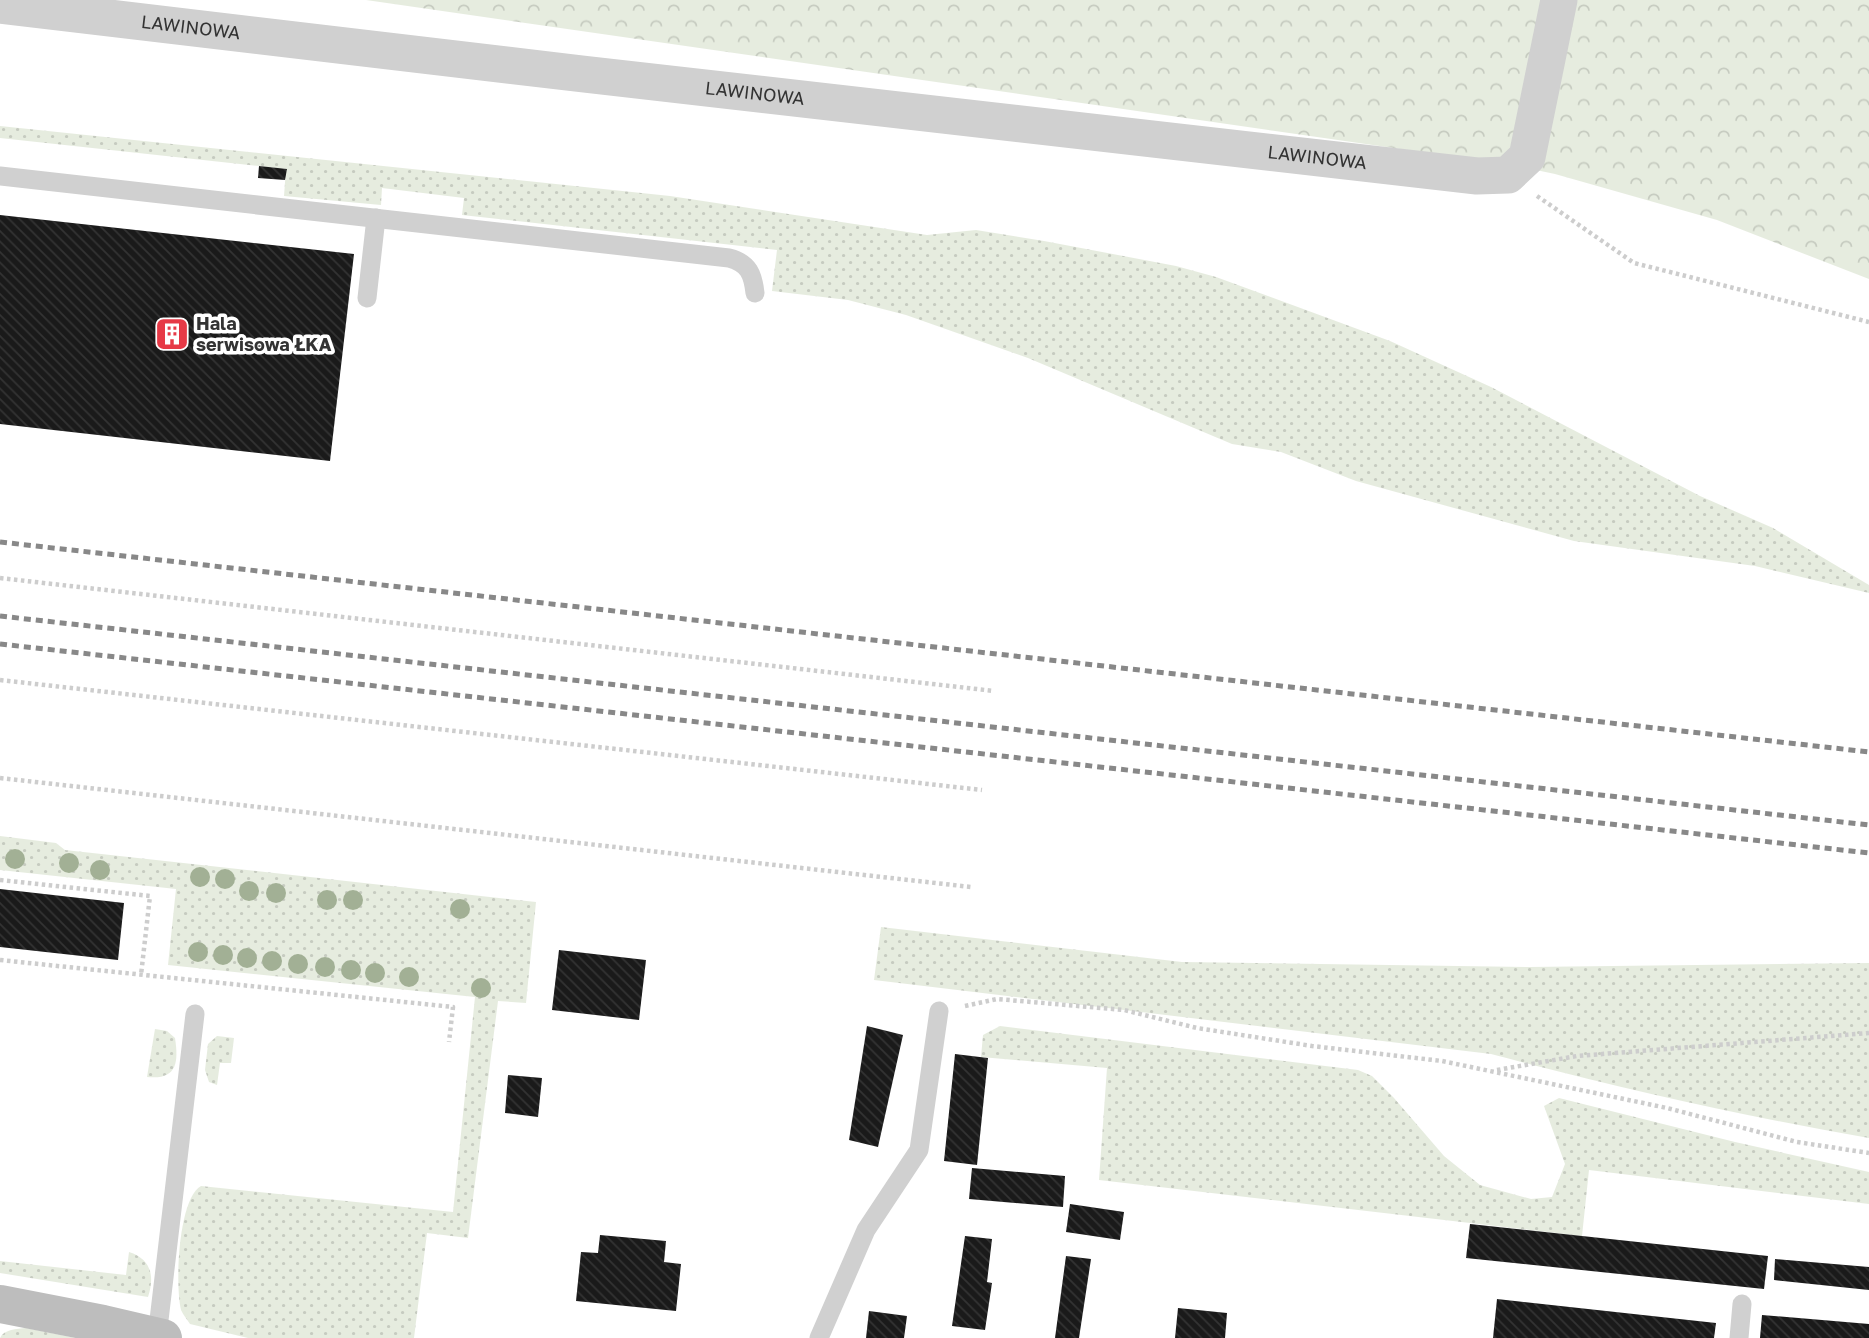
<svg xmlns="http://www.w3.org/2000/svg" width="1869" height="1338" viewBox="0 0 1869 1338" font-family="'Golos Text',sans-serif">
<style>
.grass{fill:url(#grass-dots)}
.forest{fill:url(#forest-crowns)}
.building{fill:url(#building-back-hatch)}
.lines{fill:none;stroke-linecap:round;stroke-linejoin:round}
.path{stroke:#cdcdcd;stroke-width:4.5;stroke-dasharray:3.5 3.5;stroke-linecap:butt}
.lane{stroke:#d0d0d0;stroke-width:19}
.street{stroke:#d0d0d0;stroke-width:37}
.secondary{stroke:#bdbdbd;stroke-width:38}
.rail{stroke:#888;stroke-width:5;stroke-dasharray:7 5;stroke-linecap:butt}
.tree{fill:#a2b095}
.labels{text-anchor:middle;stroke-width:7;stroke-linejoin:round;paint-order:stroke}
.street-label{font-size:18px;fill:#333;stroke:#fff}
.poi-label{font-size:18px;font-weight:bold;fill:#333;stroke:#fff;text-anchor:start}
</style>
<defs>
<pattern id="grass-dots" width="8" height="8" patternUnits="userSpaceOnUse" patternTransform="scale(1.75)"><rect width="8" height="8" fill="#e6ecdf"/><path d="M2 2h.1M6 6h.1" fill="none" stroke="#c6cbc0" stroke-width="1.8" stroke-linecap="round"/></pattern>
<pattern id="forest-crowns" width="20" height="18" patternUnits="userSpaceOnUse" patternTransform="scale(1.75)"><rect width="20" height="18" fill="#e6ecdf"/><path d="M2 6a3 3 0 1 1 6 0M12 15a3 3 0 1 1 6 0" fill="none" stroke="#c6cbc0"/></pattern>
<pattern id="building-back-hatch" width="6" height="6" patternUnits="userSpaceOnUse" patternTransform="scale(1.75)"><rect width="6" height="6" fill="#1a1a1a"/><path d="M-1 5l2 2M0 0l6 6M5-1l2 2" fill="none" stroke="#333"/></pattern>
</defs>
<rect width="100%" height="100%" fill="#fff"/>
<!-- grass -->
<g class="grass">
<path d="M 0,126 L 670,196 L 927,235 L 976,230 L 1044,241 L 1176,266 L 1216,277 L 1390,341 L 1491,387 L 1700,496 L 1773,528 L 1869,585 L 1869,593 L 1755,566 L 1574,541 L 1356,481 L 1281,452 L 1232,444 L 1028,358 L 906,315 L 848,300 L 772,291 L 777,250 L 462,215 L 464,198 L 382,188 L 381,205 L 284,196 L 286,169 L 0,138 Z"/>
<path d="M 0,836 L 56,843 L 65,850 L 536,902 L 526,1003 L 498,1001 L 468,1238 L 427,1233 L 414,1338 L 248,1338 L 190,1324 C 187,1319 183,1315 181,1310 C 175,1285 178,1199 201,1186 L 453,1212 L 475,997 L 168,965 L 176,889 L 0,870 Z"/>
<path d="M 881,927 L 1182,962 L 1529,967 L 1869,963 L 1869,1138 C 1742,1116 1615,1087 1491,1054 L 874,980 Z"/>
<path d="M 1000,1026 L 1358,1070 L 1372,1076 L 1394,1098 L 1444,1156 L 1480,1185 L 1531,1199 L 1552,1197 L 1565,1164 L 1544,1106 L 1559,1098 L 1735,1142 L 1869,1172 L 1869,1204 L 1589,1170 L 1582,1236 L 1099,1180 L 1107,1068 L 981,1057 L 983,1035 Z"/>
<path d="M 155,1029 L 167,1031 L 175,1038 C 179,1064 176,1080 147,1077 Z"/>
<path d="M 217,1036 L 234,1038 L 231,1063 L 220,1063 L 217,1085 L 209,1082 L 205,1070 L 208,1044 Z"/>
<path d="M 129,1252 C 151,1259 155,1276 148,1297 L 0,1273 L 0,1261 L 126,1275 Z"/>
<path d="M 26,1328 L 76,1338 L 0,1338 C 4,1329 17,1329 26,1328 Z"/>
</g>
<!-- forest -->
<path class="forest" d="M 366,0 L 1869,0 L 1869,279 L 1717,220 L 1555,174 L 1512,165 Z"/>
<!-- building -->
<g class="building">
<path d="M 259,166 L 287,169 L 285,180 L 258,178 Z"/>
<path d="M 0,215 L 354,254 L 330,461 L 0,424 Z"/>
<path d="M 0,889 L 124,903 L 118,960 L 0,947 Z"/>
<path d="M 559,950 L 646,960 L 639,1020 L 552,1010 Z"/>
<path d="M 867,1026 L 903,1035 L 878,1147 L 849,1140 Z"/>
<path d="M 955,1054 L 988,1058 L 977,1165 L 944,1161 Z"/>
<path d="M 508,1075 L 542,1078 L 538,1117 L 505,1113 Z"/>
<path d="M 972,1168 L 1065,1176 L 1063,1207 L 969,1199 Z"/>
<path d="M 1070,1204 L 1124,1212 L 1120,1240 L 1066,1232 Z"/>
<path d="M 1470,1224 L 1768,1256 L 1764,1289 L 1466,1258 Z"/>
<path d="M 600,1235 L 666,1241 L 664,1262 L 681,1264 L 676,1311 L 576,1301 L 581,1252 L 598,1253 Z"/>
<path d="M 965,1236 L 992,1239 L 987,1282 L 992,1283 L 985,1330 L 952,1326 Z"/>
<path d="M 1066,1256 L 1091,1259 L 1079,1338 L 1055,1338 Z"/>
<path d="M 1775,1259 L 1869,1267 L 1869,1290 L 1774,1280 Z"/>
<path d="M 1497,1299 L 1716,1323 L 1714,1338 L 1493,1338 Z"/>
<path d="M 1178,1308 L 1227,1313 L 1225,1338 L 1175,1338 Z"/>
<path d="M 869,1311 L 907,1316 L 904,1338 L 866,1338 Z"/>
<path d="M 1762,1315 L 1869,1324 L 1869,1338 L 1760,1338 Z"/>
</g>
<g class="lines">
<!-- path -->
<g class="path">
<path d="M 1537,196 L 1634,263 L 1869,322"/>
<path d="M 0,578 L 994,691"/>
<path d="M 0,680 L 982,790"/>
<path d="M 0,778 L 971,887"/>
<path d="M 0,880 L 150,896 L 141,975"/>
<path d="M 0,960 L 453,1007 L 449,1042"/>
<path d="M 965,1006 L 997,999 L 1124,1010 L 1197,1028 L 1312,1046 L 1442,1061 L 1667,1108 L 1797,1142 L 1869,1153"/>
<path d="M 1497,1070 L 1577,1056 L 1869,1033"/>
</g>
<!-- lane -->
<g class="lane">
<path d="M 0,176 L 729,258 C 749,263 753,275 755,293"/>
<path d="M 367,298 L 376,218"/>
<path d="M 157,1337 L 195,1014"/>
<path d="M 819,1338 L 866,1230 L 919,1150 L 939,1011"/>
<path d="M 1739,1338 L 1742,1304"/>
</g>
<!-- street -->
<path class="street" id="s1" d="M 0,5 L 583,74 L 1477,176 L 1508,175 L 1527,157 L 1559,0"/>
<!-- secondary -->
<path class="secondary" d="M 0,1304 L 103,1324 L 163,1338"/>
<!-- rail -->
<g class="rail">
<path d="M 0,542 L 1869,752"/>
<path d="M 0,616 L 1869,825"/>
<path d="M 0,644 L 1869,853"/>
</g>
</g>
<!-- trees -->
<g class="tree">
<circle cx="15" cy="859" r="10"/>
<circle cx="69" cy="863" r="10"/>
<circle cx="100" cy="870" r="10"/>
<circle cx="200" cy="877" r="10"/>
<circle cx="225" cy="879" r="10"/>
<circle cx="249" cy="891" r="10"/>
<circle cx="276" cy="893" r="10"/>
<circle cx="327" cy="900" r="10"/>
<circle cx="353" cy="900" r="10"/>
<circle cx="460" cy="909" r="10"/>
<circle cx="198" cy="952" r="10"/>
<circle cx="223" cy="955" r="10"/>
<circle cx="247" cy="958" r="10"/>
<circle cx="272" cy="961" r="10"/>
<circle cx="298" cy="964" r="10"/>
<circle cx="325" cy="967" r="10"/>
<circle cx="351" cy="970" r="10"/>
<circle cx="375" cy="973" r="10"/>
<circle cx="409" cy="977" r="10"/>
<circle cx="481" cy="988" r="10"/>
</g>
<!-- icons -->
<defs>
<g id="building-square" transform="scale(1.75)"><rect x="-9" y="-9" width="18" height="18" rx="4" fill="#e63946" stroke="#fff"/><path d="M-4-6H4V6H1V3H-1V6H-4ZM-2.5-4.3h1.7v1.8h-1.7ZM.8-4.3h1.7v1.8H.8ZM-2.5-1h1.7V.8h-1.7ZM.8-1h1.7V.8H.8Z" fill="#fff"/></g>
</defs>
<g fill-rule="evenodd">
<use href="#building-square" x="172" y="334"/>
</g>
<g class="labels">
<!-- street labels -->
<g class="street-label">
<text dy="6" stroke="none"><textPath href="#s1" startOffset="192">LAWINOWA</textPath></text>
<text dy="6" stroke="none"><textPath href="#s1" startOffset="760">LAWINOWA</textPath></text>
<text dy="6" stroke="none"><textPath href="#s1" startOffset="1326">LAWINOWA</textPath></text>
</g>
<!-- poi labels -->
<g class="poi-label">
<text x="196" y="330">Hala<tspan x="196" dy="21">serwisowa ŁKA</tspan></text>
</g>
</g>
</svg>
